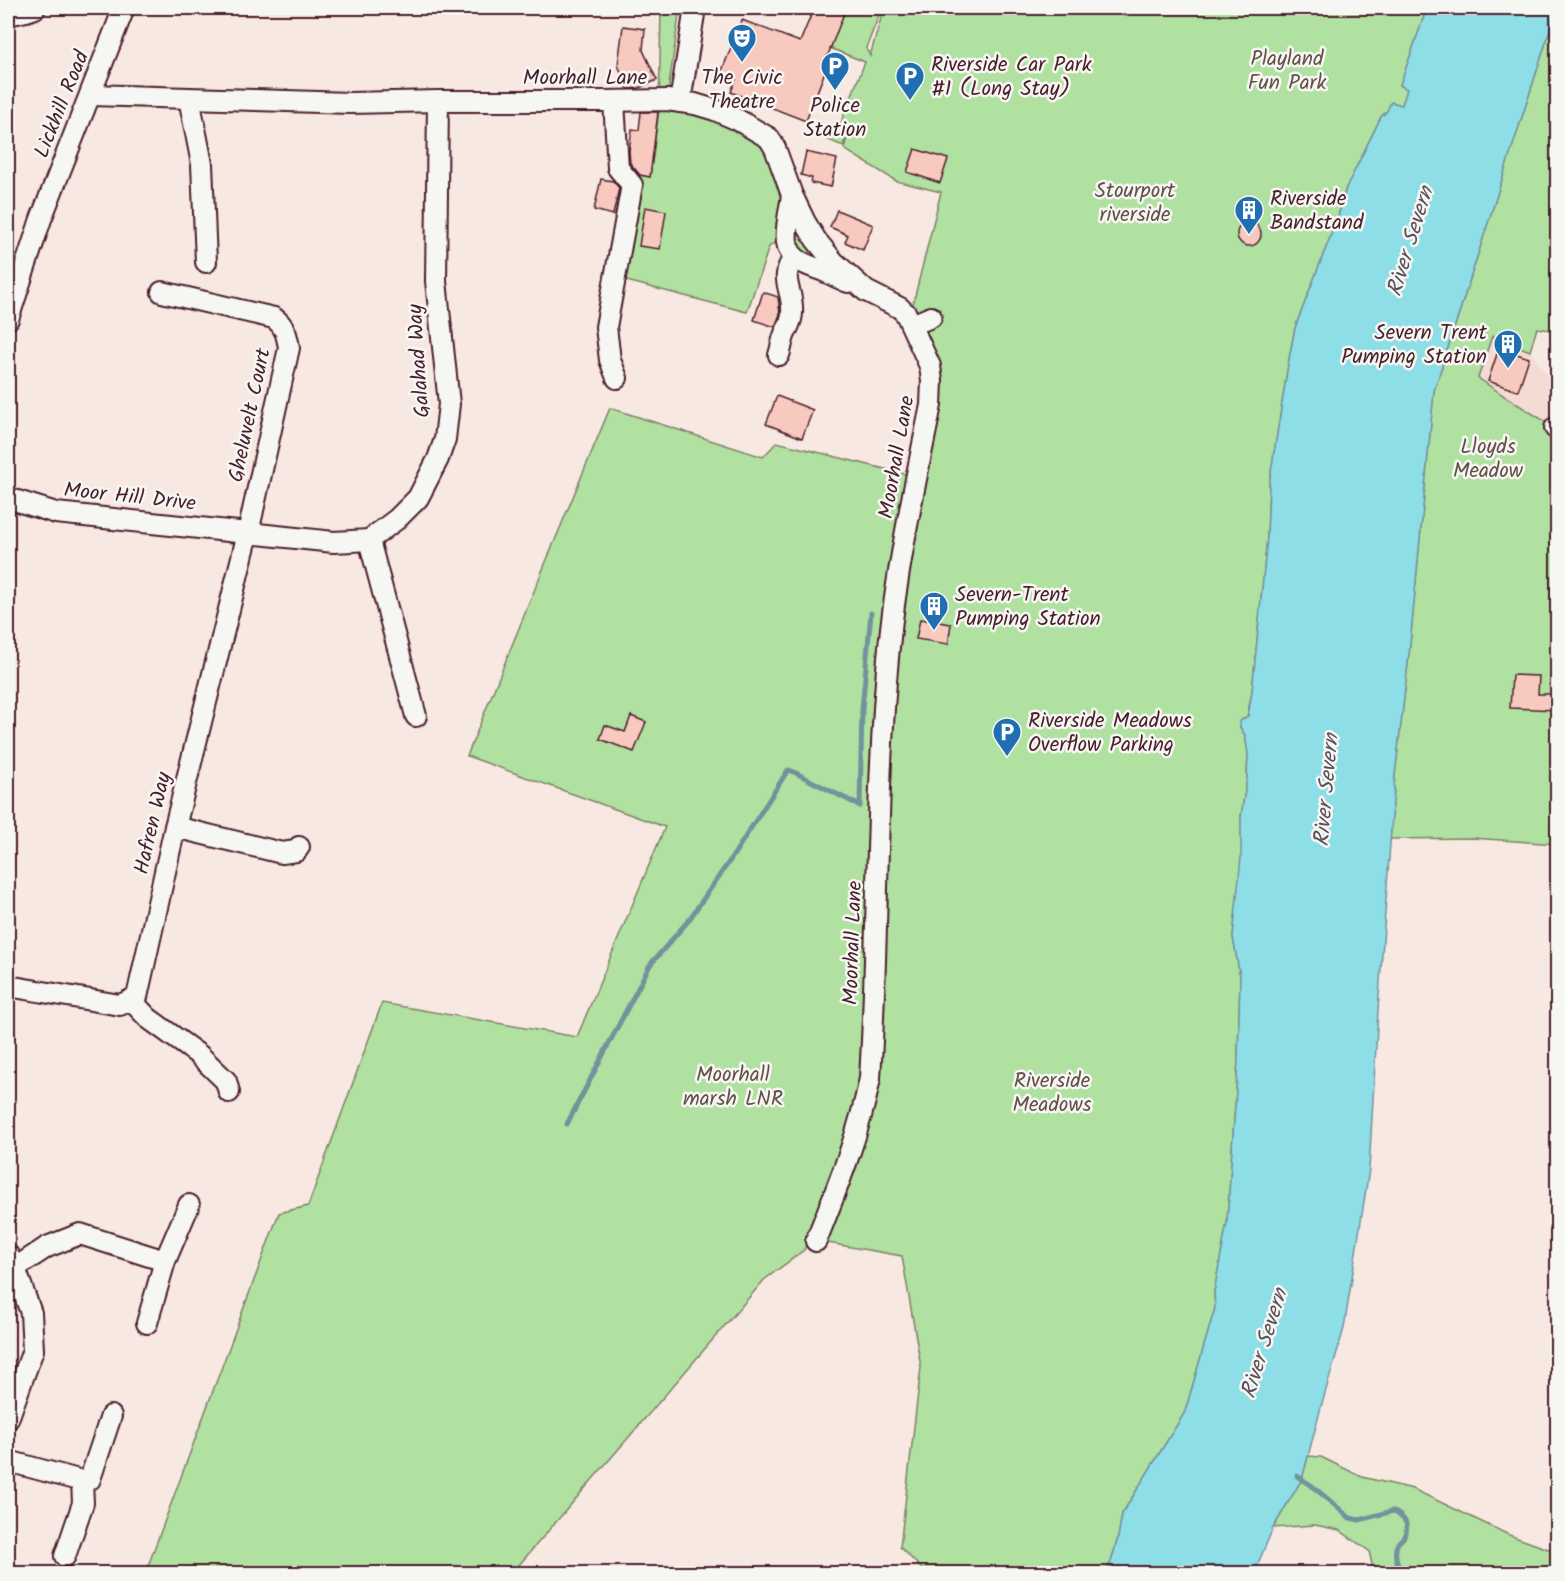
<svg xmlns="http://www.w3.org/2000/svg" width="1565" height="1581" viewBox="0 0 1565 1581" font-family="Kalam,sans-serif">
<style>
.built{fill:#f4dbd4}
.green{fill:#b0e1a1;stroke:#7d8066;stroke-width:1.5}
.water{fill:#8edee8;stroke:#73929c;stroke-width:1.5}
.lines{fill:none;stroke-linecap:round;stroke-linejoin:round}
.stream{stroke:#73929c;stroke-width:5}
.building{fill:#f8c9be;stroke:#4a1f2b;stroke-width:1.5}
.minor-casing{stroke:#4a1f2b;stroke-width:24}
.minor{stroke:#f6f6f2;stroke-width:20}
.labels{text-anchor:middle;stroke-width:5;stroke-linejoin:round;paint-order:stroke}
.park-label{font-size:21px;fill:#645048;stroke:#f6f6f2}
.poi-label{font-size:21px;fill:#4a1f2b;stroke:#f6f6f2;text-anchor:start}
.street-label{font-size:21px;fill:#4a1f2b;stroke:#f6f6f2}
.water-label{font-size:22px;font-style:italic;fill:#5b4f5a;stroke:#f6f6f2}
</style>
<rect width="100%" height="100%" fill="#f7e8e2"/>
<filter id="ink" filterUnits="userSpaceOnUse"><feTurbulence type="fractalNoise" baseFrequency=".0167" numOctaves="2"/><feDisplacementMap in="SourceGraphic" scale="12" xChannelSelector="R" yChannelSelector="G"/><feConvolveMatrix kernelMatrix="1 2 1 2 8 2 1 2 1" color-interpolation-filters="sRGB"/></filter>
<g filter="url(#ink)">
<!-- built -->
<path class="built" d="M 1492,336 L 1530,351 L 1557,389 L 1555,428 L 1536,418 L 1478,378 Z"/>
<!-- green -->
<g class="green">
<path d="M 661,8 L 680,8 L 667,100 L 760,132 L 792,195 L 866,291 L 778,240 L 769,247 L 747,312 L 615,278 L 635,175 L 650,176 L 659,111 Z"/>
<path d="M 846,8 L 882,8 L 866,48 L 870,56 L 884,8 L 1427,8 L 1400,85 L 1408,89 L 1402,105 L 1387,111 L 1381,117 L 1346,188 L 1338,217 L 1295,328 L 1289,359 L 1269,485 L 1267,538 L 1252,692 L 1247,717 L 1240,727 L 1245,735 L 1248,753 L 1247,778 L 1241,817 L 1242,857 L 1233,937 L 1240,976 L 1238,1061 L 1227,1223 L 1214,1292 L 1215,1308 L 1185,1412 L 1122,1514 L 1118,1538 L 1111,1562 L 1105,1573 L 926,1573 L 900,1547 L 921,1367 L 902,1256 L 816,1241 L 831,1178 L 804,1250 L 764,1280 L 512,1573 L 145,1574 L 279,1213 L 308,1206 L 382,1003 L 577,1037 L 665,827 L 467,756 L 543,569 L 610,408 L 763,457 L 777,442 L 917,477 L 941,382 L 909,320 L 941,192 L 896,181 L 844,149 L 849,128 L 843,146 L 819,136 L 840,125 L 865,62 L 830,48 Z"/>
<path d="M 1557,8 L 1557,331 L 1537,328 L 1530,351 L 1492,336 L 1478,378 L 1506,397 L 1557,429 L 1557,844 L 1472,838 L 1390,839 L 1395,774 L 1409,655 L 1434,391 Z"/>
<path d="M 1308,1456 L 1321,1457 L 1362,1477 L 1413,1489 L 1509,1535 L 1557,1552 L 1557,1573 L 1374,1573 L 1369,1551 L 1339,1530 L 1315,1525 L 1273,1528 L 1302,1479 Z"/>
</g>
<!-- water -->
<path class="water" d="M 1427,8 L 1557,8 L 1434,391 L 1409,655 L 1395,775 L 1378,1010 L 1369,1170 L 1344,1328 L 1321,1407 L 1302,1479 L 1273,1528 L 1254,1573 L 1105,1573 L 1111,1562 L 1118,1538 L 1122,1514 L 1185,1412 L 1215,1308 L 1214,1292 L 1227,1223 L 1238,1061 L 1240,976 L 1233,937 L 1241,857 L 1241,817 L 1247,778 L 1248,753 L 1245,735 L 1240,727 L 1240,721 L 1248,716 L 1252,692 L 1267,538 L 1269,485 L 1289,359 L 1295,328 L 1338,217 L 1346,188 L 1381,117 L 1387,111 L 1391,102 L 1402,105 L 1407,89 L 1400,85 Z"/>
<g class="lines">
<!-- stream -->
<g class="stream">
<path d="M 567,1124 L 650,965 L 688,921 L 731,859 L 788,770 L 792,771 L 860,806 L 862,709 L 871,613"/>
<path d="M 1297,1476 L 1311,1485 L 1350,1518 L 1359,1520 L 1393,1511 C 1405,1518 1411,1525 1403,1538 C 1401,1540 1398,1542 1397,1545 C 1393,1553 1398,1565 1400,1574"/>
</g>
</g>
<!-- building -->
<g class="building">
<path d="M 814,8 L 846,8 L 826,60 L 829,61 L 806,121 L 731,92 L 736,79 L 721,73 L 742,20 L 800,42 Z"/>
<path d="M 623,26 L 645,29 L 643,50 L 657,80 L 639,88 L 628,89 L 618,65 Z"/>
<path d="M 641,112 L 658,112 L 650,177 L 640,175 L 630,163 L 629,151 L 632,129 L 639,130 Z"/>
<path d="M 915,149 L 948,159 L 940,183 L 907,172 Z"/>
<path d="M 806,152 L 837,159 L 831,187 L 811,183 L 812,178 L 801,175 Z"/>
<path d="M 601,179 L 613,181 L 619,188 L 613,215 L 594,210 Z"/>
<path d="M 645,207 L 666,211 L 660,249 L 639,246 Z"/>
<path d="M 837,210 L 873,225 L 863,250 L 845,242 L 848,235 L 830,227 Z"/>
<circle cx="1249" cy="234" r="12"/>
<path d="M 763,292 L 778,297 L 780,314 L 775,327 L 754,320 Z"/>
<path d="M 1499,348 L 1529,358 L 1518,391 L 1488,381 Z"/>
<path d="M 777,396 L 813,410 L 802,438 L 766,424 Z"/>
<path d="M 920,619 L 951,624 L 948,644 L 916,639 Z"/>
<path d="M 1512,675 L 1539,676 L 1538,694 L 1557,694 L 1557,710 L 1510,708 Z"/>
<path d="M 631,716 L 646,722 L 634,752 L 600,739 L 605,725 L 625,732 Z"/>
</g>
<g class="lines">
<!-- minor casing -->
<g class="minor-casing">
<g id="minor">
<path d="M 8,15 L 26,11 L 35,8"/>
<path d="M 91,95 L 350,103 L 438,101 L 604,101 L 667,100 L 695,104 L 715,110 L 738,120 L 769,138 L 775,148 L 792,195 L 805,222 L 816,240 L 834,262 L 866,291 L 900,308 L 906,314 L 930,366 L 932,381 L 931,405 C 915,485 897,566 889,647 C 875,790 879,935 870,1078 C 859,1135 837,1188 816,1241"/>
<path d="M 189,98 L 202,164 L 206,262"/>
<path d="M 614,101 L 618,168 L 632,185 L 606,327 L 610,360 L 617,378"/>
<path d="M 680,102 L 695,8"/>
<path d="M 792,195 C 790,210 785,228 787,242 C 790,263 810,265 826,272 C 833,275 840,279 848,282"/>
<path d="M 8,319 L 41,219 L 124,8"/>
<path d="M 912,325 L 931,317"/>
<path d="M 779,355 C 781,349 782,342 784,336 C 787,328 792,322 792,313 C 794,290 778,280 794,257"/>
<path d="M 1555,428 L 1558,429"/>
<path d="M 8,498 L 56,513 L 334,542 L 369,540 L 397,519 L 418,498 L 438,459 L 445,439 L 449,404 L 436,281 L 438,101"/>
<path d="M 369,540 L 416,716"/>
<path d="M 175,827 L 282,853 L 296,851 L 299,847"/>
<path d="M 8,986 L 120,1005 L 137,997 L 175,827 L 248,533 L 289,348 C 287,335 285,326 274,318 L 162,292"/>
<path d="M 131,1000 L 148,1018 L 199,1055 L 226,1081 L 229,1092"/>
<path d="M 8,1255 L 15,1268 L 31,1313 L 33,1350 L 8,1419"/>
<path d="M 15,1268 L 47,1247 L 80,1234 L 165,1261"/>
<path d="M 147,1323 L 165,1261 L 189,1205"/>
<path d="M 8,1461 L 82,1481 L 90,1479 L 111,1416"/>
<path d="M 65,1556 L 83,1503 L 82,1481"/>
</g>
</g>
<!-- minor -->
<use href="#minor" class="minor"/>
</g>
</g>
<!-- icons -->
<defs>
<g id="theatre-pin" transform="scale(1.5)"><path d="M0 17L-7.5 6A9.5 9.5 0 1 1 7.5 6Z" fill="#1f6fb2" stroke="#f6f6f2"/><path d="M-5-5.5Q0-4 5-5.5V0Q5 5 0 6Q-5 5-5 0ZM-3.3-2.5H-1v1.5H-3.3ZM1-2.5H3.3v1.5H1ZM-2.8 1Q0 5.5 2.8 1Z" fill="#fff"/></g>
<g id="parking-pin" transform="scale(1.5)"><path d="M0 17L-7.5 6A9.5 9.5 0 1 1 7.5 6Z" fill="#1f6fb2" stroke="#f6f6f2"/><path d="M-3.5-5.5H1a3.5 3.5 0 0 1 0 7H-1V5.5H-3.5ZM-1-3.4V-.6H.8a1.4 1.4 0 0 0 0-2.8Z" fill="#fff"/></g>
<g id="building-pin" transform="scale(1.5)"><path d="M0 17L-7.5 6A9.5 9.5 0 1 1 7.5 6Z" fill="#1f6fb2" stroke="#f6f6f2"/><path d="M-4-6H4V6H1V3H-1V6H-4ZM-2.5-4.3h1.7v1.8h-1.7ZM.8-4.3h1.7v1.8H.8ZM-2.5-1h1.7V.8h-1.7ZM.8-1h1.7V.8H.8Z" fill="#fff"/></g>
</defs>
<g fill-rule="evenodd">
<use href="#theatre-pin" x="742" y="38"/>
<use href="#parking-pin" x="835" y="66"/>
<use href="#parking-pin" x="910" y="76"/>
<use href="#building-pin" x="1249" y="210"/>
<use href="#building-pin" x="1508" y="344"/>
<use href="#building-pin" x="934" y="606"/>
<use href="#parking-pin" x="1007" y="732"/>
</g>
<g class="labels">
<!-- park labels -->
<g class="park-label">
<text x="1287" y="65">Playland<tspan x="1287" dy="24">Fun Park</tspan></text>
<text x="1135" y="197">Stourport<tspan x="1135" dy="24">riverside</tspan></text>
<text x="1488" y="453">Lloyds<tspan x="1488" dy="24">Meadow</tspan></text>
<text x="733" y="1081">Moorhall<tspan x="733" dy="24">marsh LNR</tspan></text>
<text x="1052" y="1087">Riverside<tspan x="1052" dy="24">Meadows</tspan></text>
</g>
<!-- poi labels -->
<g class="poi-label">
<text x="931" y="71">Riverside Car Park<tspan x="931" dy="24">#1 (Long Stay)</tspan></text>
<text x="742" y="84" text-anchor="middle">The Civic<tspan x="742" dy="24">Theatre</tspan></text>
<text x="835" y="112" text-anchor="middle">Police<tspan x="835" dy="24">Station</tspan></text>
<text x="1270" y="205">Riverside<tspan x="1270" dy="24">Bandstand</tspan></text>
<text x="1487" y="339" text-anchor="end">Severn Trent<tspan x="1487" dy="24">Pumping Station</tspan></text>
<text x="955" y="601">Severn-Trent<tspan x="955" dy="24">Pumping Station</tspan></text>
<text x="1028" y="727">Riverside Meadows<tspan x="1028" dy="24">Overflow Parking</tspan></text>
</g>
<!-- street labels -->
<g class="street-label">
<text x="585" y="84">Moorhall Lane</text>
<text transform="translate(61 104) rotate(-68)" y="7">Lickhill Road</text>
<text transform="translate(418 361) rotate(-94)" y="7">Galahad Way</text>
<text transform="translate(249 415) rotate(-78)" y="7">Gheluvelt Court</text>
<text transform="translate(896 457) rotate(-80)" y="7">Moorhall Lane</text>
<text transform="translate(130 496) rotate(6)" y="7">Moor Hill Drive</text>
<text transform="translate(152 823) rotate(-77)" y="7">Hafren Way</text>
<text transform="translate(852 943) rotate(-88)" y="7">Moorhall Lane</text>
</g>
<!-- water labels -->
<g class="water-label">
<text transform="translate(1409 241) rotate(-73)" y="8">River Severn</text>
<text transform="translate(1325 790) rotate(-85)" y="8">River Severn</text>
<text transform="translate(1263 1343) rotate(-73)" y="8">River Severn</text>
</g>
</g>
<!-- margin -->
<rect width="1565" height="1581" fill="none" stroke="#f6f6f2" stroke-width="30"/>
<rect x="15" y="15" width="1535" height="1551" fill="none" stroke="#4a1f2b" stroke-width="2" filter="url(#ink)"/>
</svg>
